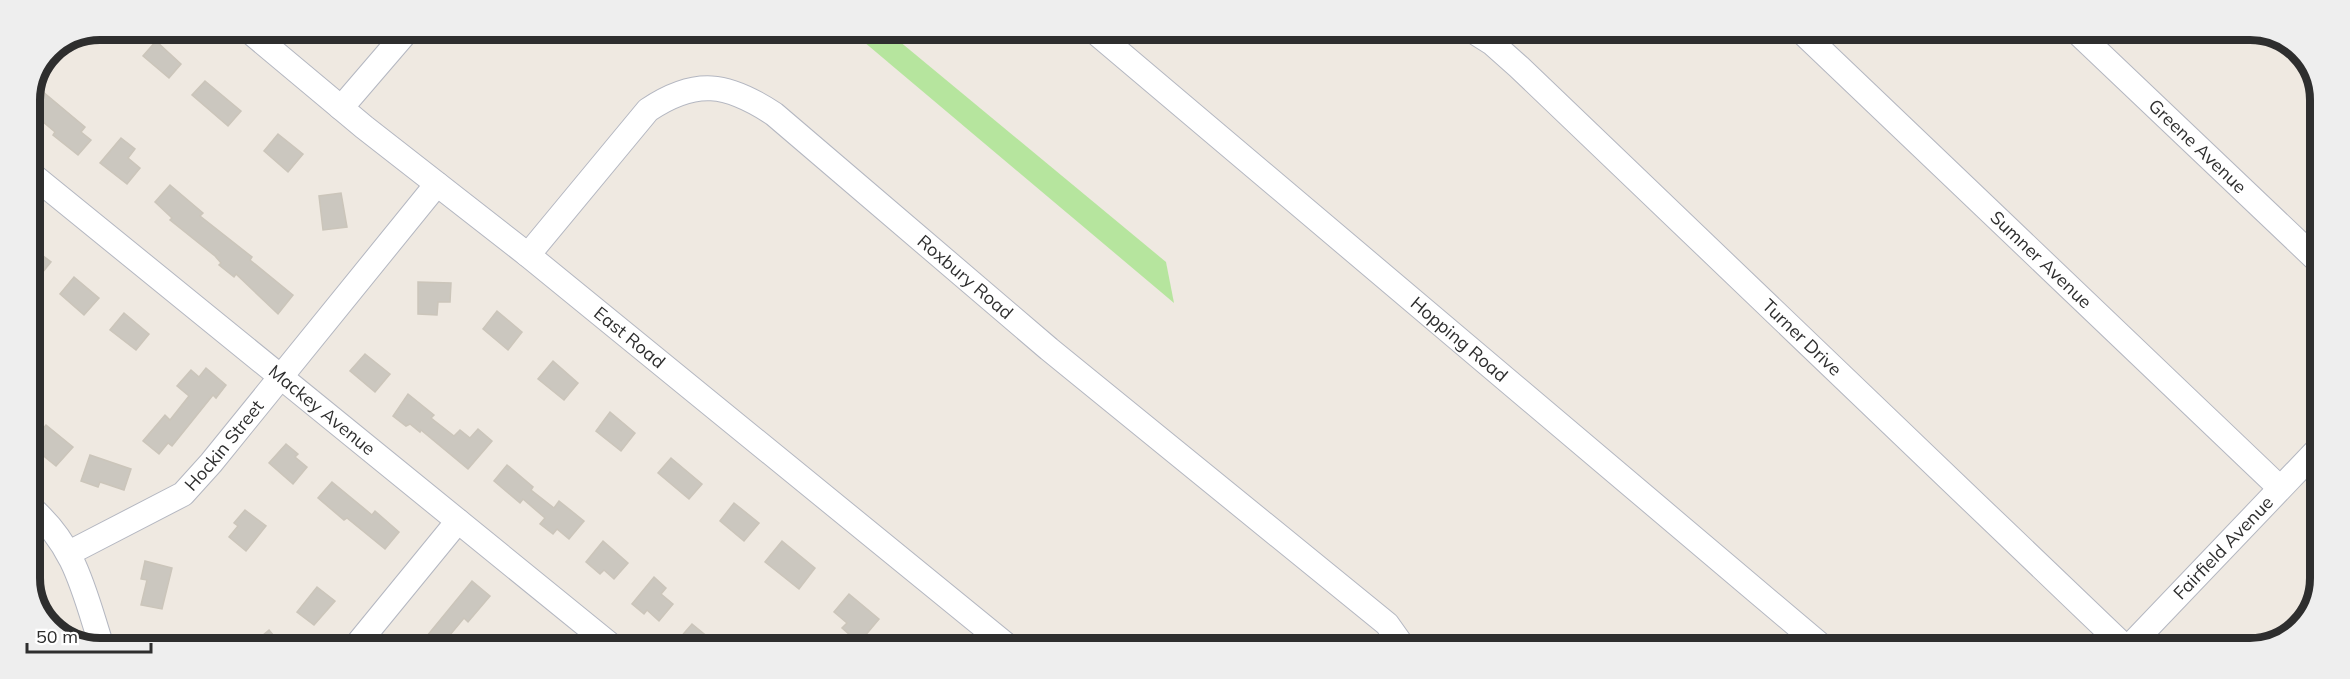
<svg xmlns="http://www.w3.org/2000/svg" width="2350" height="679" viewBox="0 0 2350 679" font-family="Mulish,sans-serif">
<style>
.green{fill:#b6e59e}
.building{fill:#cbc7bf;stroke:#cbc5ba;stroke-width:1.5}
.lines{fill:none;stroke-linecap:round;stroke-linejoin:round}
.minor-casing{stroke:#b4b7c1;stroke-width:26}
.minor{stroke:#fff;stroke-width:24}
.labels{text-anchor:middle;stroke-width:5;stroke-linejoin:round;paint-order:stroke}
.street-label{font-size:18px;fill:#2e2e2e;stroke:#fff}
.rim{fill:none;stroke:#2e2e2e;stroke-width:8}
</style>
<rect width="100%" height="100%" fill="#efe9e1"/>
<!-- green -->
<path class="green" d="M 851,31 L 887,31 L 1166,262 L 1174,303 Z"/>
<!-- building -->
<g class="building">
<path d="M 156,41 L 181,64 L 169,78 L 143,56 Z"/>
<path d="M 205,81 L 241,111 L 228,126 L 192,95 Z"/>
<path d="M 36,86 L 85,127 L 81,132 L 91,140 L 78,155 L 53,135 L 55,132 L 30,111 L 30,100 Z"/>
<path d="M 278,134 L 303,154 L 288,172 L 264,151 Z"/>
<path d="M 121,138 L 135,149 L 128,158 L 140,168 L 127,184 L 100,163 Z"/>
<path d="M 170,185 L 203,213 L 200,216 L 252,257 L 250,260 L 293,295 L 278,314 L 236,274 L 234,277 L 219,265 L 221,263 L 215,256 L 170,220 L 172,218 L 155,202 Z"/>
<path d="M 341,193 L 347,227 L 323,230 L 319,196 Z"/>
<path d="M 30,246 L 51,262 L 30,288 Z"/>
<path d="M 74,277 L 99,298 L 84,315 L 60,294 Z"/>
<path d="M 418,282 L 451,283 L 450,302 L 438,302 L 437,315 L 418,314 Z"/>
<path d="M 497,311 L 522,332 L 508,350 L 483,329 Z"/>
<path d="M 124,313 L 149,334 L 136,350 L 110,330 Z"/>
<path d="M 365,354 L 390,374 L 375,392 L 350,371 Z"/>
<path d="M 553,361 L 578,383 L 564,400 L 538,379 Z"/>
<path d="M 206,368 L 226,385 L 216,398 L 213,395 L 172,446 L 168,443 L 159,454 L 143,441 L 165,415 L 170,420 L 189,396 L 177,386 L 191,370 L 199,377 Z"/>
<path d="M 408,394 L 434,415 L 431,418 L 454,436 L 460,430 L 470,438 L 478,429 L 492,441 L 468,469 L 421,430 L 420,432 L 410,424 L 406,426 L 393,416 Z"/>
<path d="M 610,412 L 635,433 L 621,451 L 596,431 Z"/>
<path d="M 46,425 L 73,447 L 56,466 L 30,445 Z"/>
<path d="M 286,444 L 298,454 L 295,457 L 307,467 L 293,484 L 269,463 Z"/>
<path d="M 90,455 L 131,469 L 124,490 L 100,482 L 98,487 L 81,481 Z"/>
<path d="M 671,458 L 702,484 L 689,499 L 658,473 Z"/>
<path d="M 507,465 L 533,487 L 531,490 L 554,508 L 559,501 L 584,521 L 569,539 L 557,529 L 553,534 L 540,524 L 545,518 L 523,499 L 520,503 L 494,481 Z"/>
<path d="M 332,482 L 372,515 L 375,511 L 399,532 L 385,549 L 347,518 L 344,520 L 318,498 Z"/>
<path d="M 734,503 L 759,523 L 744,541 L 720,521 Z"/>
<path d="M 245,510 L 266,526 L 246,551 L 229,537 L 238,526 L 234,523 Z"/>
<path d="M 603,541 L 628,563 L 614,579 L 604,570 L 600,574 L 586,562 Z"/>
<path d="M 782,541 L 815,568 L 799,589 L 765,562 Z"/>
<path d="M 145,561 L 172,568 L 162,609 L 141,605 L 147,580 L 141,579 Z"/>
<path d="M 654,577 L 666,588 L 661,594 L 673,604 L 659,621 L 647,610 L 644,614 L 632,604 Z"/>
<path d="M 472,581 L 490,596 L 468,622 L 464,618 L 440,647 L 422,647 L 429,638 L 427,636 Z"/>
<path d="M 317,587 L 335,601 L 314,625 L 297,612 Z"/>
<path d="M 849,594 L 879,619 L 859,643 L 842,628 L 847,623 L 834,612 Z"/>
<path d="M 692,624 L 720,647 L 672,647 Z"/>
<path d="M 269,630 L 283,647 L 249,647 Z"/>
</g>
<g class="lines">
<!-- minor casing -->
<g class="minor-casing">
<g id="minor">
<path id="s1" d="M 248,30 L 364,127 L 528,255 L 1010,648"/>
<path id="s2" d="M 1094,31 L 1825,649"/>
<path id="s3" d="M 1473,31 L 1492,43 L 1519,67 L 2127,649 L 2318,449"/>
<path id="s4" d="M 1802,32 L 2280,488"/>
<path id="s5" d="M 2077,32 L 2319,262"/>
<path d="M 341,108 L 408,30"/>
<path id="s6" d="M 30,173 L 613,647"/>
<path id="s7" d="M 528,255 L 648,110 C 696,78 727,83 774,114 L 1049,349 L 1387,624 L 1404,648"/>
<path d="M 30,507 C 76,546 84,592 102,647"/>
<path id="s8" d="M 69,553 L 183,494 L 211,463 L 437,184"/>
<path d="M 355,647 L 458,521"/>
</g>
</g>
<!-- minor -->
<use href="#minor" class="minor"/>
</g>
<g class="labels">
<!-- street labels -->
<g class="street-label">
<text dy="6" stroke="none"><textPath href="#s5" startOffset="166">Greene Avenue</textPath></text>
<text dy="6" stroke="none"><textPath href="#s4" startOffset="330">Sumner Avenue</textPath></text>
<text dy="6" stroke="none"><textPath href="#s7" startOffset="576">Roxbury Road</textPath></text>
<text dy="6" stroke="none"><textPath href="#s3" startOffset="450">Turner Drive</textPath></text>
<text dy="6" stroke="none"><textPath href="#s1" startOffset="490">East Road</textPath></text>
<text dy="6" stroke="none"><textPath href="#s2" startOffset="478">Hopping Road</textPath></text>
<text dy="6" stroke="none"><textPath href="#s6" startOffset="376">Mackey Avenue</textPath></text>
<text dy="6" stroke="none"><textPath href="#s8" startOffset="192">Hockin Street</textPath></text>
<text dy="6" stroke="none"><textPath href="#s3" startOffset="1040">Fairfield Avenue</textPath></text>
</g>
</g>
<!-- crop -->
<path d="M0 0H2350V679H0ZM100 40H2250A60 60 0 0 1 2310 100V578A60 60 0 0 1 2250 638H100A60 60 0 0 1 40 578V100A60 60 0 0 1 100 40Z" fill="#eee" fill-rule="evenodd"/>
<path class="rim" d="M100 40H2250A60 60 0 0 1 2310 100V578A60 60 0 0 1 2250 638H100A60 60 0 0 1 40 578V100A60 60 0 0 1 100 40Z"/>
<!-- scale -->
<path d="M27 643v9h124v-9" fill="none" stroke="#2e2e2e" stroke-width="3"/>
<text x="36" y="643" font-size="18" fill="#2e2e2e" stroke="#ffffff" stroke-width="4.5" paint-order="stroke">50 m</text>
</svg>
